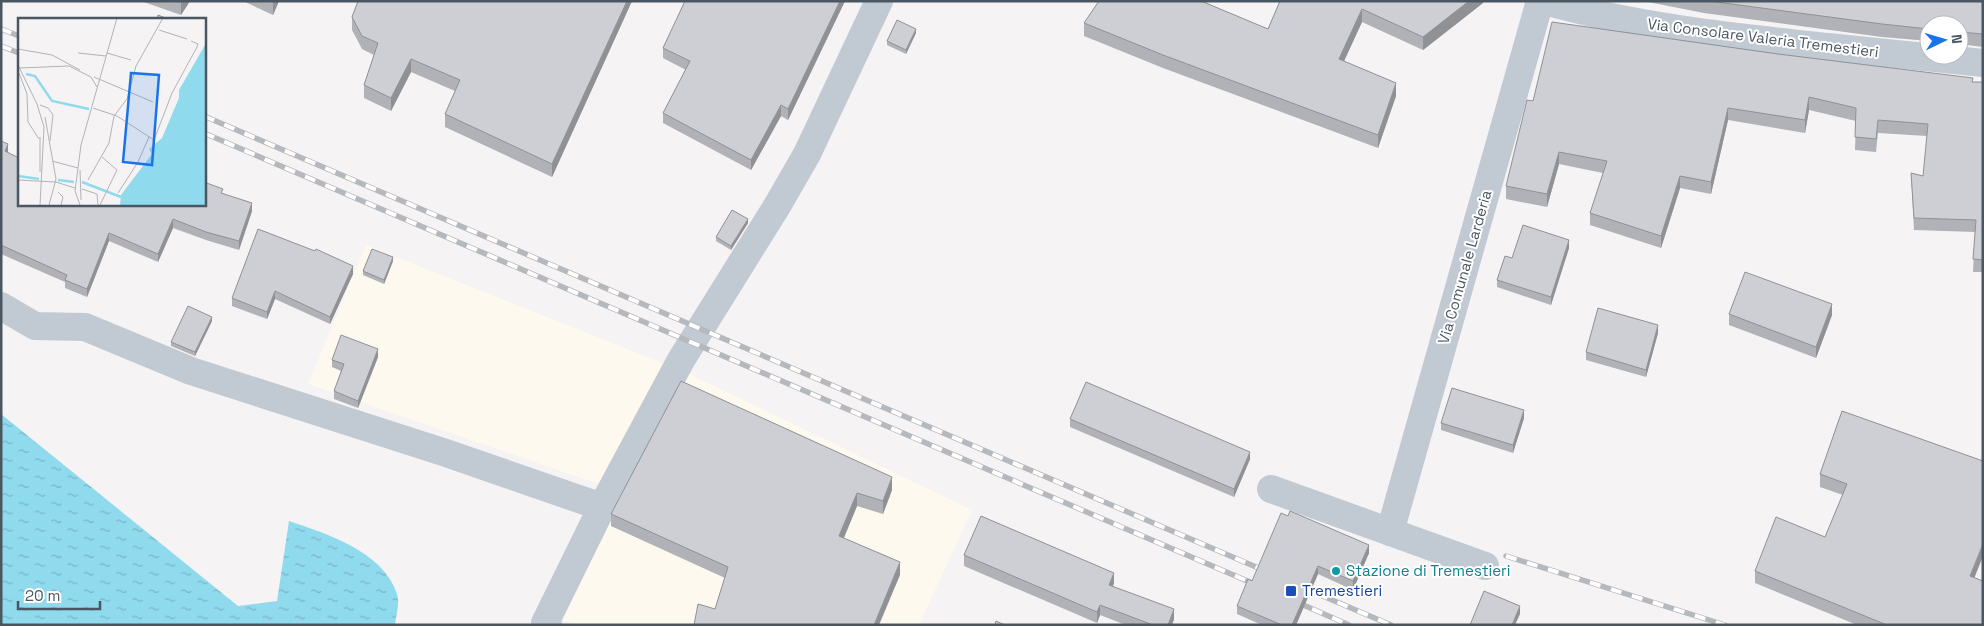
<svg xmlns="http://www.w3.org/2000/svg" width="1984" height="626" viewBox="0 0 1984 626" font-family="'Space Grotesk',sans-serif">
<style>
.commercial{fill:#fdf9ef}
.water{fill:url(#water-ripples)}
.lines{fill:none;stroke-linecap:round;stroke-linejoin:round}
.minor{stroke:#c1cad2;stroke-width:28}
.rail-casing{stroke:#b5b8bd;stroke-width:5.5}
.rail{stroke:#fff;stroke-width:4;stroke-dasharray:11;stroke-linecap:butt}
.wall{fill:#b0b2b7}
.shaded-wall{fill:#909195}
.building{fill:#cdcfd5;stroke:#909195}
.culture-dot{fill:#0f9aa8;stroke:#fff;stroke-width:2}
.transit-dot{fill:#1a4fb4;stroke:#fff;stroke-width:2}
.labels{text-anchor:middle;stroke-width:4;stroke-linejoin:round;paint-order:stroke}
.street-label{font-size:15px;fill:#4a5661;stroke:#fff}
.culture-label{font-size:15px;fill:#0d838f;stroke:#fff;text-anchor:start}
.transit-label{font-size:15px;fill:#164399;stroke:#fff;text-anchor:start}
.inset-river{fill:none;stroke:#90daee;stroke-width:2.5}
.inset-road{fill:none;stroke:#b1b4b9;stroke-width:1}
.view{fill:#1a73e8;fill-opacity:0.15;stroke:#1a73e8;stroke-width:2.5}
.inset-edge{fill:none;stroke:#4a5661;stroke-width:2.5}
</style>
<defs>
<pattern id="water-ripples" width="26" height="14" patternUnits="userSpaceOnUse" patternTransform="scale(1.25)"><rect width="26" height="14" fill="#90daee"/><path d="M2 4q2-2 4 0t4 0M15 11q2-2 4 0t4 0" fill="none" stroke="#78b4c4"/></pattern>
</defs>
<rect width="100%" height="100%" fill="#f5f3f3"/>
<path class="commercial" d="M366 245 683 371 972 510 919 625H578L559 619 622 492 308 384Z"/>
<path class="water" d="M1 414 238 606 277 601 289 521C327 534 383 551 397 594 400 602 396 616 395 625H1Z"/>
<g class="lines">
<g class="minor">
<path d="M1545 1C1637 27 1733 37 1828 47 1880 52 1931 58 1983 63"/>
<path d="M1 306 35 326 85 327 191 371 443 452 602 507"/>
<path d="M1271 489 1485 566"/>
<path d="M1390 532 1540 1"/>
<path d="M548 625 545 623 602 507 681 360 777 206 807 154 879 1"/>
</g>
<defs>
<g id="rail">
<path d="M1 29 19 36"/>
<path d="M1 46 19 53"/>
<path d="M204 116 1270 573"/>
<path d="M204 133 1259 586"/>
<path d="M1506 556 1725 625"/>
<path d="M1297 585 1391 625"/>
<path d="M1292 600 1349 625"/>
</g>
</defs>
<use href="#rail" class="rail-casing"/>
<use href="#rail" class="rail"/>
</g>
<g class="wall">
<path d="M141 1H190L181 15Z"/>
<path d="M243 1H279L273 15Z"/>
<path d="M632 1 552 177 445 127V114L455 91 411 72 391 111 364 98V85L374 55 362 49 352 30V17Z"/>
<path d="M845 1 788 120 781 116 751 170 663 123V113L686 70 663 58V48Z"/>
<path d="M1280 1H1483V3L1423 50 1362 22 1344 61 1396 96 1378 148 1163 68 1084 36V23L1268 29Z"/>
<path d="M1643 1H1983V47L1959 44V25H1929V41L1882 37 1704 13Z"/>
<path d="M916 33 906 54 887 45V41Z"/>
<path d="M1973 82H1983V272H1973L1975 232 1914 230 1911 173 1923 176 1927 136 1878 133 1876 152 1855 150 1856 121 1809 110 1805 133 1728 120 1711 194 1680 188 1661 248 1590 225V213L1603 173 1559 164 1547 207 1506 199V186L1533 101Z"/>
<path d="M1 141 7 153 19 204 223 193 252 211 239 250 206 240 173 228 158 262 109 241 87 297 65 288V282L1 254Z"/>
<path d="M748 223 731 250 716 241V237Z"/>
<path d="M1569 248 1551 305 1497 287V280L1512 258Z"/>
<path d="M393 261 384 284 363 275V271Z"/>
<path d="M353 274 330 324 275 299 267 319 232 306V298Z"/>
<path d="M1729 314 1832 315 1816 358 1729 325Z"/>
<path d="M212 321 195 356 171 346V342Z"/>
<path d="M1658 333 1646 377 1586 360V352Z"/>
<path d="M378 357 358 408 334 399V391L341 371 332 367V360Z"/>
<path d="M1842 411 1974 578 1983 625H1857L1755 583V571L1825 537 1843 495 1820 487V474Z"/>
<path d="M1524 418 1513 453 1441 430V423Z"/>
<path d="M1070 419 1250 459 1234 497 1070 427Z"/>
<path d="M892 490 883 514 857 506 844 538 900 575 715 609 725 578 611 526V514Z"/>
<path d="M1369 553 1353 590 1318 574 1296 625H1262L1237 614V606L1252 581Z"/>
<path d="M964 555 1114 583 1113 586 1174 619 1172 625H1126L1100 615 1097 623 964 566Z"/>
</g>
<g class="shaded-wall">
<path d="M181 1H190L181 15Z"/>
<path d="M273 1H279L273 15Z"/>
<path d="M627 1H632L552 177V164Z"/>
<path d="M840 1H845L788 120V109Z"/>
<path d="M1469 1H1483V3L1423 50V37Z"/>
<path d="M1362 9V22L1339 72V59Z"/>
<path d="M916 29V33L906 54V50Z"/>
<path d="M411 59V72L391 111V98Z"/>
<path d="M1396 83V96L1378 148V135Z"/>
<path d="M1809 97V110L1805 133V120Z"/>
<path d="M781 105V116L751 170V160Z"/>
<path d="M1728 108V120L1711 194V182Z"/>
<path d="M8 144V152L5 160V151Z"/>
<path d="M1559 152V164L1547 207V194Z"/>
<path d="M1680 176V188L1661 248V236Z"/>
<path d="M252 203V211L239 250V241Z"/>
<path d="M173 219V228L158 262V254Z"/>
<path d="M748 219V223L731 250V246Z"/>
<path d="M109 233V241L87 297V289Z"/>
<path d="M1569 240V248L1551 305V297Z"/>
<path d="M393 257V261L384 284V280Z"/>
<path d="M353 266V274L330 324V317Z"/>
<path d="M275 291V299L267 319V312Z"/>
<path d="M1832 304V315L1816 358V347Z"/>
<path d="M212 317V321L195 356V352Z"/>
<path d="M1658 325V333L1646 377V370Z"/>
<path d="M378 349V357L358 408V401Z"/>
<path d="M1524 410V418L1513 453V445Z"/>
<path d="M1250 452V459L1234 497V489Z"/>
<path d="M892 477V490L883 514V501Z"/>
<path d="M857 493V506L839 549V536Z"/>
<path d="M1983 544V556L1970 589V576Z"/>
<path d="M1369 545V553L1353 590V581Z"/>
<path d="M900 562V575L879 625H874Z"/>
<path d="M1318 566V574L1296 625H1292Z"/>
<path d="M1114 573V583L1109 595V585Z"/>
<path d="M1100 605V615L1097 623V612Z"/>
<path d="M1520 606V614L1515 625H1512Z"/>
<path d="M1174 609V619L1172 625H1168Z"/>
</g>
<g class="building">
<path d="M358 1H627L552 164 445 114 460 80 411 59 391 98 364 85 378 43 362 36 352 17Z"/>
<path d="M685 1H840L788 109 781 105 751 160 663 113 690 61 663 48Z"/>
<path d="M1099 1H1201L1268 29 1280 1H1469L1423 37 1362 9 1339 59 1396 83 1378 135 1163 55 1084 23Z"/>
<path d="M1709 1H1983V34L1959 32V25H1929V29L1882 24Z"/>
<path d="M158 15 168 19H157Z"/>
<path d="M897 20 916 29 906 50 887 41Z"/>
<path d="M1552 22 1778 54 1973 78 1972 82H1983V260L1973 259 1976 220 1914 218 1911 173 1923 176 1928 124 1878 120 1876 139 1855 137 1856 108 1809 97 1805 120 1728 108 1711 182 1680 176 1661 236 1590 213 1607 161 1559 152 1547 194 1506 186 1527 100 1533 101Z"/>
<path d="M1 141 8 144 5 151 19 158V204H204V182L223 189 221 193 252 203 239 241 206 232 173 219 158 254 109 233 87 289 65 280 67 275 1 245Z"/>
<path d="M732 210 748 219 731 246 716 237Z"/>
<path d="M1523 225 1569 240 1551 297 1497 280 1505 256 1512 258Z"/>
<path d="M258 229 315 251 316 249 353 266 330 317 275 291 267 312 232 298Z"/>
<path d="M372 249 393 257 384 280 363 271Z"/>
<path d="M1745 272 1832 304 1816 347 1729 314Z"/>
<path d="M188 306 212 317 195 352 171 342Z"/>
<path d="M1598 308 1658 325 1646 370 1586 352Z"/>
<path d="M341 335 378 349 358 401 334 391 344 364 332 360Z"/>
<path d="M681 381 892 477 883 501 857 493 839 536 900 562 874 625H694L698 604 715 609 728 567 611 514Z"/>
<path d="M1086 382 1250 452 1234 489 1070 419Z"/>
<path d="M1452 388 1524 410 1513 445 1441 423Z"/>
<path d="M1842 411 1983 461V544L1970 576 1983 581V625H1887L1755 571 1776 517 1825 537 1847 484 1820 474Z"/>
<path d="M1290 511 1369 545 1353 581 1318 566 1292 625H1282L1237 606 1248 579 1252 581 1281 513 1288 516Z"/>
<path d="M981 516 1114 573 1109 585 1174 609 1168 625H1153L1100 605 1097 612 964 555Z"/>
<path d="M1484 591 1520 606 1512 625H1470Z"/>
<path d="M996 621 1005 625H995Z"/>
</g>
<circle class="culture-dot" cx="1336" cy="571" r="5"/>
<rect class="transit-dot" x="1285" y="585" width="12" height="12" rx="2.5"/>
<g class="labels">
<g class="street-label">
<text transform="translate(1763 38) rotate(7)" y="5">Via Consolare Valeria Tremestieri</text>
<text transform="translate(1465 267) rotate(-74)" y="5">Via Comunale Larderia</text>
</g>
<g class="culture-label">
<text x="1346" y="576">Stazione di Tremestieri</text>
</g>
<g class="transit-label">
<text x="1302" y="596">Tremestieri</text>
</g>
</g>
<g transform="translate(18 18)">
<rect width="188" height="188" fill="#f5f3f3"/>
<path d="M187 27V187H102L103 177 134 136 131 131 144 120 161 80V72Z" fill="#90daee"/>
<path class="inset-river" d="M8 56 17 58 34 83 71 91M0 158 21 161M40 162 56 164M64 164 103 179M132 187 188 115"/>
<path class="inset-road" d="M141 12 169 21M0 31 34 37 62 52M60 35 88 38M89 35 113 42M0 47 19 86 26 109 22 187M1 50 51 48 73 59 79 69M1 55 9 76 10 104 21 121M76 59 135 84M22 87 30 90 35 97 32 123M75 90 99 98 136 122 154 75 179 29 180 26 173 23M27 99 38 161 31 187M22 119V154M34 143 60 150M62 152 63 182M0 162 38 164 57 170M70 162 91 125 96 98 109 81 118 48 145 0M64 171 79 176 80 187M40 174 45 179 43 187M100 175 120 144 131 119M62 187 57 173 63 127 99 0M82 187 99 152 84 139"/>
<path class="view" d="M113 55 141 57 134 147 105 144Z"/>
<rect width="188" height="188" class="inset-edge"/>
</g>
<rect width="1984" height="626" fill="none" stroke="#4a5661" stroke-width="5"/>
<g transform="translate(1944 40) rotate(85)"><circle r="24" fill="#ffffff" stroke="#b7bbc0"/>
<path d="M0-4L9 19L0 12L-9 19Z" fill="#1a73e8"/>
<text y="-8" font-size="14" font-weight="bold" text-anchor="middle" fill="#4a5661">N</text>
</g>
<path d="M18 601v8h82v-8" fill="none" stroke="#4a5661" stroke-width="2.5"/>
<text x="25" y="601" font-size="15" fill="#4a5661" stroke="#ffffff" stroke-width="4" paint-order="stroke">20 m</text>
</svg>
